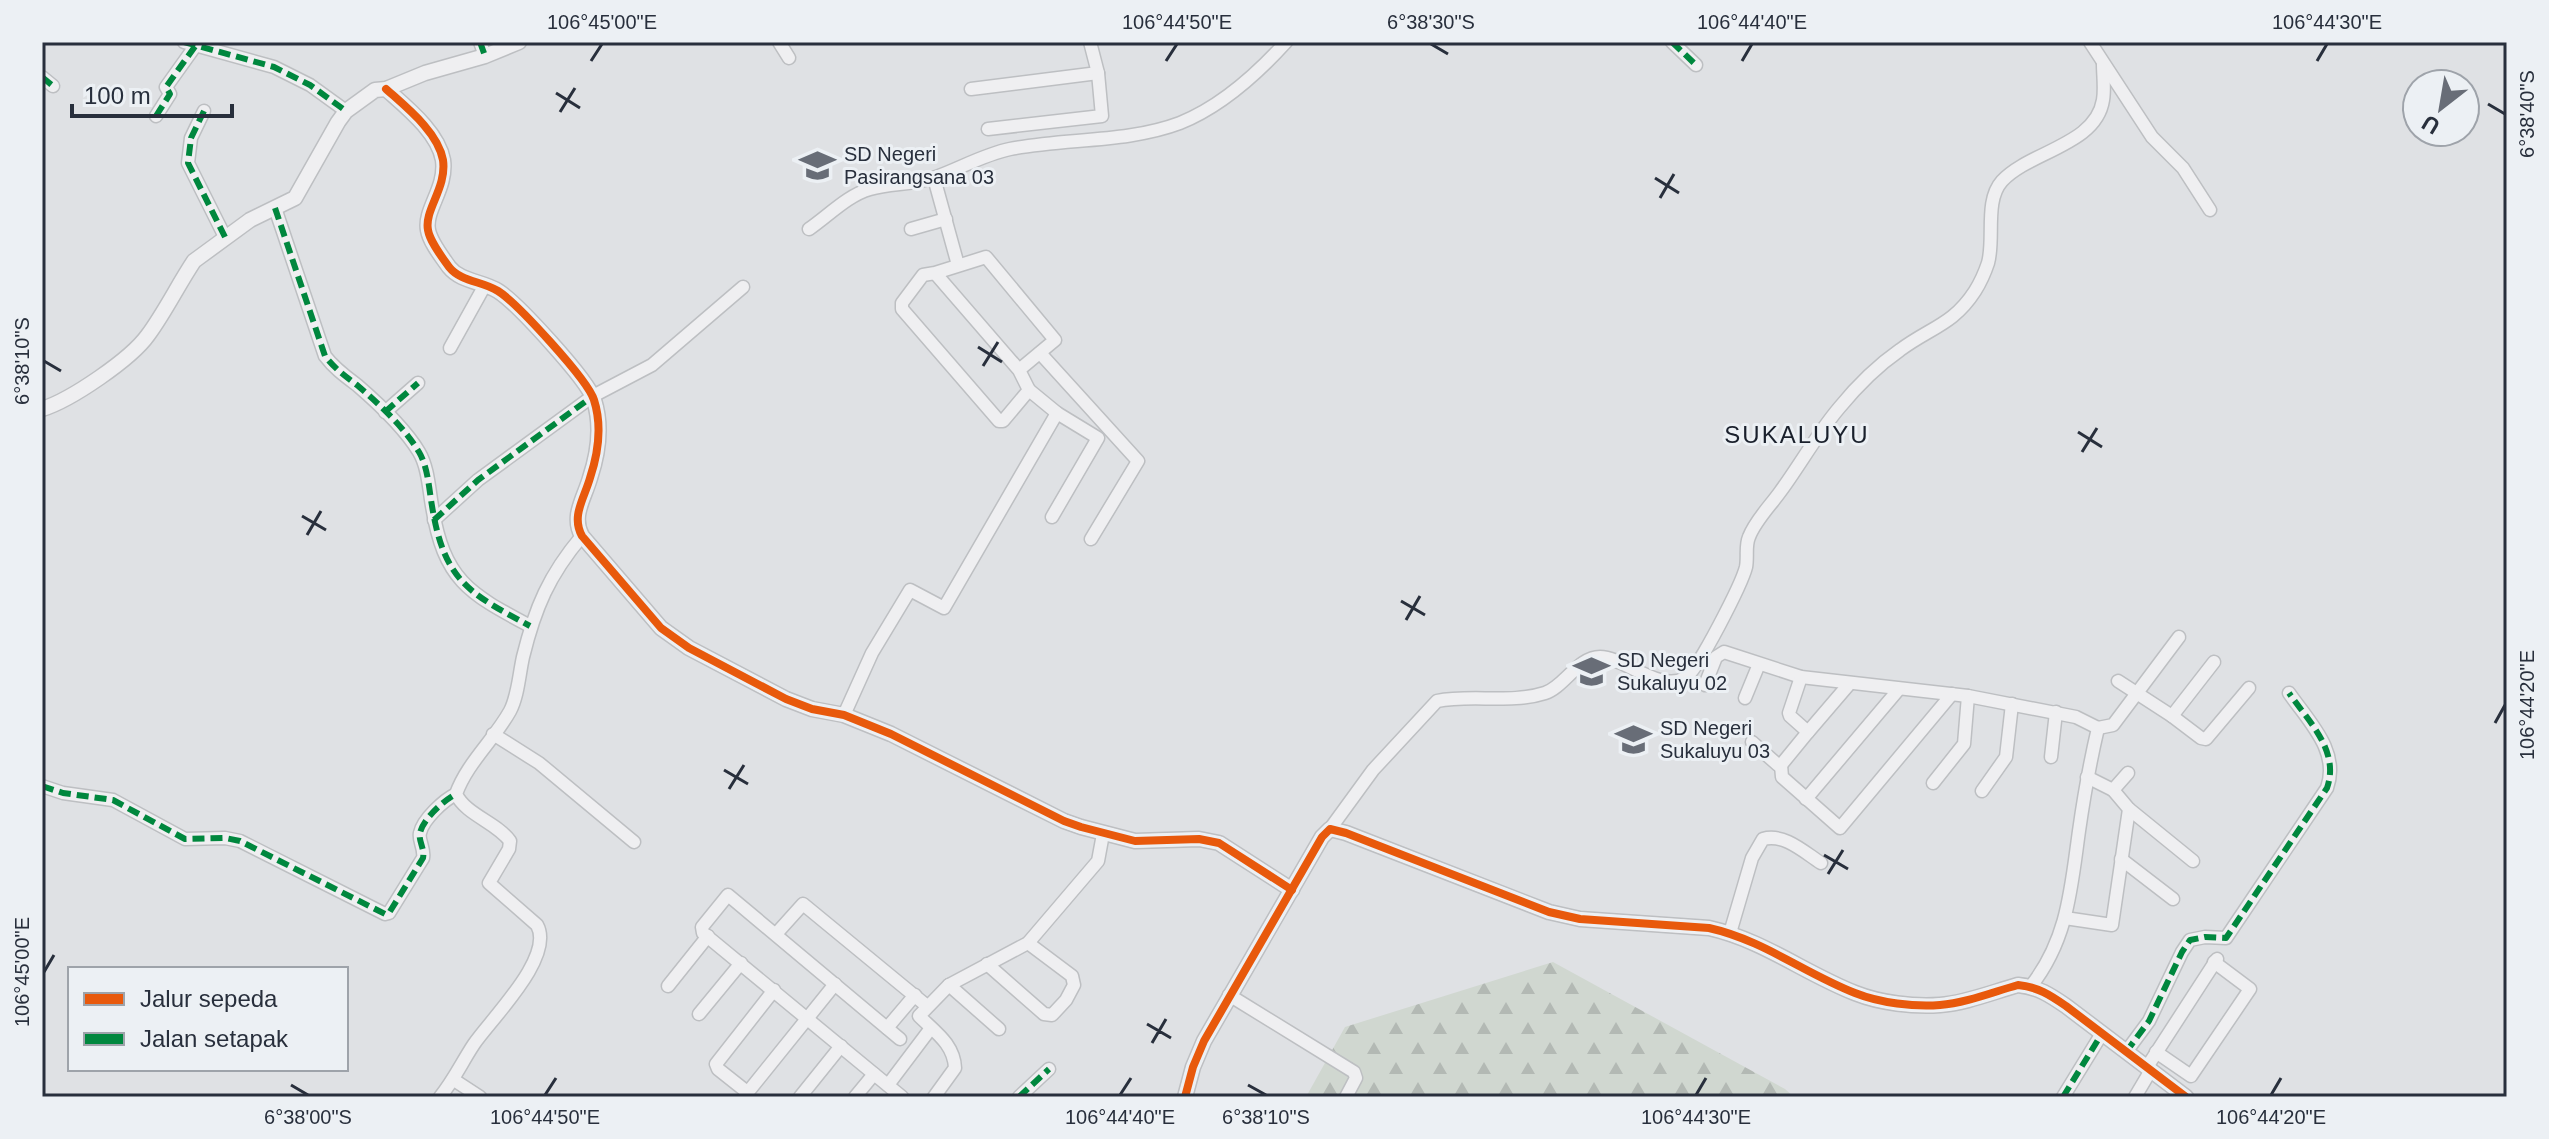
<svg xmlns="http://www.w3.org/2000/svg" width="2549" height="1139" viewBox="0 0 2549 1139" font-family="Arial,sans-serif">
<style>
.forest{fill:url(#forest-firs)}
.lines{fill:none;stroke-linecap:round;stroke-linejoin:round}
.minor-casing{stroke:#bdbfc2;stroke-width:15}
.tertiary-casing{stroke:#bdbfc2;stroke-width:17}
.minor{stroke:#efeff1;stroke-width:12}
.tertiary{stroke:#efeff1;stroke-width:14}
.quiet{stroke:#00873e;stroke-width:6;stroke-dasharray:12 6;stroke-linecap:butt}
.cycleway-casing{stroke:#ecf0f4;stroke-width:13}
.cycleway{stroke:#e8590c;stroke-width:8}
.ticks{fill:none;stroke:#282f3c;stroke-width:3}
.labels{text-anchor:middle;stroke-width:6;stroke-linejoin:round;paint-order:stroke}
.poi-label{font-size:20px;fill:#282f3c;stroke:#ecf0f4;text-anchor:start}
.quarter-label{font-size:24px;letter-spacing:2px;fill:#1a202c;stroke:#ecf0f4}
.neatline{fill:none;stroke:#282f3c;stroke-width:3}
.ticks-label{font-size:20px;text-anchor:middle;fill:#282f3c}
</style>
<defs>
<pattern id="forest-firs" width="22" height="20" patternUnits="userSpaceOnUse" patternTransform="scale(2)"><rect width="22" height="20" fill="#d0d7d0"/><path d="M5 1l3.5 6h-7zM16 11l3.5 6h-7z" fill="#b3b9b4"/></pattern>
</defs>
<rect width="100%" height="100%" fill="#dfe1e4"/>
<path class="forest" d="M1553 962 1785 1089 1794 1097H1306L1345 1027Z"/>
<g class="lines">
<defs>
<g id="minor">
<path d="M184 42 274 67 310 85 346 111"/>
<path d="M480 42 485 56"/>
<path d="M779 42 789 58"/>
<path d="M1672 42 1696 65"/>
<path d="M2090 42 2152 137 2183 168 2210 210"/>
<path d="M42 77 53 86"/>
<path d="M971 89 1098 73"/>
<path d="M204 111 191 138 188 163 225 237"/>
<path d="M156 116 170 94 166 87 196 45"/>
<path d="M988 129 1102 116 1098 73 1090 42"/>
<path d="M934 178 958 265"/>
<path d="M275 208 325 356C334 368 345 376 357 385 379 404 404 427 419 452 428 467 429 489 432 506 444 580 468 593 530 626"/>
<path d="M809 229C828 216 848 195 870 189 892 183 914 185 936 177 961 168 985 154 1010 149 1065 138 1127 143 1180 123 1220 107 1257 74 1286 42"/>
<path d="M911 229 946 219"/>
<path d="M935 273 923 275 902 303V309L999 421H1003L1029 390 1019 370 1055 340 986 257 935 273 1019 370"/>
<path d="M450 348 485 285"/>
<path d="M1040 353 1138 461 1091 539"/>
<path d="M385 412 418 383"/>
<path d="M1052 517 1098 438 1057 413"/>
<path d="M434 520 478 480 593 396 652 365 743 287"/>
<path d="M2118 681 2172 716 2201 738 2206 739 2249 688"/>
<path d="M1705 685 1716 657 1724 652 1801 677 1968 696 2076 717 2098 728C2090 762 2084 796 2079 831 2071 888 2068 939 2031 986"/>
<path d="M1745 698 1759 664"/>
<path d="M844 715 872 653 910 590 944 608 1057 413 1029 390"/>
<path d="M2172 716 2214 662"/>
<path d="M2098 728 2113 725 2179 637"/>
<path d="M1808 732 1850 683"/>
<path d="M493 734 539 763 634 842"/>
<path d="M1752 742 1778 765H1781L1808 732 1790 716 1789 713 1801 677"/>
<path d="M2051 757 2056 712"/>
<path d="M1781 765 1782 777 1840 828 1952 694"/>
<path d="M2087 777 2113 790 2128 773"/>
<path d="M1933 783 1964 744 1968 696"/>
<path d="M42 786 63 793 113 800 185 839 225 838 240 841 385 914 389 913 423 858C425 849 418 840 420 833 423 819 444 800 456 794"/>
<path d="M1982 791 2006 757 2012 704"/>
<path d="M1806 799 1899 689"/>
<path d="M2129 809 2193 861"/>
<path d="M1330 829 1373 770 1437 701C1471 694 1511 704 1545 693 1564 687 1578 657 1600 657 1624 657 1660 693 1685 678 1698 671 1742 583 1746 567 1748 557 1745 546 1749 537 1755 521 1770 506 1780 492 1800 465 1817 434 1839 408 1857 386 1877 366 1900 350 1931 327 1953 325 1975 291 1980 283 1985 272 1988 263 1995 239 1984 201 2002 181 2030 151 2096 145 2103 100 2105 89 2103 75 2103 64"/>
<path d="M2121 859 2173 899"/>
<path d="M2065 918 2112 925 2129 809 2113 790"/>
<path d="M1730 933 1752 858 1763 839C1784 833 1804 852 1821 863"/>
<path d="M776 934 803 904 927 1006"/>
<path d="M987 964 1044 1014 1052 1015 1066 1000 1074 985 1072 976 1028 943"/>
<path d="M949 985 999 1029"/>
<path d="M668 986 708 936"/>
<path d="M1229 995 1354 1072 1356 1078 1346 1097"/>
<path d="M699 1014 741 963"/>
<path d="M887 1028 915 995"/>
<path d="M900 1039 728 895 702 927 703 933 902 1097"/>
<path d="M2126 1052 2149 1021 2182 952 2190 940 2205 937 2226 938 2327 788C2340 751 2309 722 2289 693"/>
<path d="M2156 1052 2191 1076 2250 989 2214 962"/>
<path d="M2147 1067 2217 959"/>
<path d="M454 1080 480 1097"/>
<path d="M888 1085 931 1028"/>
<path d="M747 1092 718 1069 716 1064 774 990"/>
<path d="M440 1097C454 1080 462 1062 474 1044 491 1019 555 957 537 925L489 883 509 849 510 841C496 822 466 815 456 794 467 763 494 740 510 711 518 696 519 675 523 657 535 608 549 575 582 536"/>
<path d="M744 1097 835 984"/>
<path d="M800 1097 841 1046"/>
<path d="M855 1097 874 1074"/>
<path d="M934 1097 955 1068C954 1044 935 1032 919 1016L949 985 1028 943 1098 861 1103 834"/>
<path d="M1019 1097 1049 1069"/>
<path d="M2063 1097 2101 1035"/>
<path d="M2135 1097 2151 1070"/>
</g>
<g id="tertiary">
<path d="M386 89C406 107 438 132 443 160 447 188 424 210 428 230 430 242 442 257 449 267 461 282 482 281 498 291 517 303 588 380 594 400 602 425 598 454 590 478 584 499 571 516 582 536L661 628 689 648 786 699 812 709 844 715 891 734 1064 821 1081 827 1135 841 1199 839 1219 843 1292 890"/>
<path d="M42 409C71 400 131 359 148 335 165 312 178 285 194 261L250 220 295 198 338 122 346 111 375 90 386 89 425 73 485 56 519 42"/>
<path d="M1185 1097 1193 1067 1204 1041 1322 837 1330 829 1346 833 1549 912 1580 919 1709 928C1763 940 1804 973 1855 993 1880 1003 1914 1007 1940 1005 1966 1003 1993 992 2018 985 2038 987 2050 995 2066 1006L2186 1097"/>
</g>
</defs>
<use href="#minor" class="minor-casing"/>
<use href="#tertiary" class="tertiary-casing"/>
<use href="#minor" class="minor"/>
<use href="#tertiary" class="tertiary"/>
<g class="quiet">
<path d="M184 42 274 67 310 85 346 111"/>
<path d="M480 42 485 56"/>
<path d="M1672 42 1696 65"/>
<path d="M42 77 53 86"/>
<path d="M204 111 191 138 188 163 225 237"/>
<path d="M156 116 170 94 166 87 196 45"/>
<path d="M275 208 325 356C334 368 345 376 357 385 379 404 404 427 419 452 428 467 429 489 432 506 444 580 468 593 530 626"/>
<path d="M385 412 418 383"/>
<path d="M434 520 478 480 593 396"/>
<path d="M42 786 63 793 113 800 185 839 225 838 240 841 385 914 389 913 423 858C425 849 418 840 420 833 423 819 444 800 456 794"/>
<path d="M2126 1052 2149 1021 2182 952 2190 940 2205 937 2226 938 2327 788C2340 751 2309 722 2289 693"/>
<path d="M1019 1097 1049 1069"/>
<path d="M2063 1097 2101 1035"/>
</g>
<defs>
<g id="cycleway">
<path d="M386 89C406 107 438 132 443 160 447 188 424 210 428 230 430 242 442 257 449 267 461 282 482 281 498 291 517 303 588 380 594 400 602 425 598 454 590 478 584 499 571 516 582 536L661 628 689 648 786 699 812 709 844 715 891 734 1064 821 1081 827 1135 841 1199 839 1219 843 1292 890"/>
<path d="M1185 1097 1193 1067 1204 1041 1322 837 1330 829 1346 833 1549 912 1580 919 1709 928C1763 940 1804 973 1855 993 1880 1003 1914 1007 1940 1005 1966 1003 1993 992 2018 985 2038 987 2050 995 2066 1006L2186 1097"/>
</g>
</defs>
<use href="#cycleway" class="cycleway-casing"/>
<use href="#cycleway" class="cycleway"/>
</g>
<path class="ticks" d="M1431 44 1448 54M591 61 602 44M1166 61 1177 44M1742 61 1752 44M2317 61 2327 44M556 93 580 108M2488 104 2505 114M560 112 575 88M1655 178 1679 193M1660 198 1674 174M978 347 1002 362M44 361 61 371M983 366 998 342M2078 432 2102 447M2082 452 2097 428M302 516 326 530M307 535 321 511M1401 601 1425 615M1406 620 1420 596M2495 723 2505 705M724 770 748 784M729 789 744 765M1824 855 1848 869M1828 874 1843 850M44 972 54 955M1147 1024 1171 1038M1152 1043 1166 1019M291 1085 308 1095M1248 1085 1266 1095M545 1095 556 1078M1120 1095 1131 1078M1696 1095 1706 1078M2271 1095 2281 1078"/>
<defs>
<symbol id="school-bare" viewBox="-9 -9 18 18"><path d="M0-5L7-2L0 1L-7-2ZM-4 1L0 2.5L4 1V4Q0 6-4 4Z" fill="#686d77" stroke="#ecf0f4" stroke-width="2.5" paint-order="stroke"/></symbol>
</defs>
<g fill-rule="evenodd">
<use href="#school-bare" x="792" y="140" width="51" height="51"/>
<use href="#school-bare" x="1566" y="646" width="51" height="51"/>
<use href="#school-bare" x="1608" y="714" width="51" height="51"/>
</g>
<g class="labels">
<g class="poi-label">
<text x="844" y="161">SD Negeri<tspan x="844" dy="23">Pasirangsana 03</tspan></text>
<text x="1617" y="667">SD Negeri<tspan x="1617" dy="23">Sukaluyu 02</tspan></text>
<text x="1660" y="735">SD Negeri<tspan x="1660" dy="23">Sukaluyu 03</tspan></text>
</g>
<g class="quarter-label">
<text x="1797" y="443">SUKALUYU</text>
</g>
</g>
<rect width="2549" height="1139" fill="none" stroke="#ecf0f4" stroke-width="88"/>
<rect x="68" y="967" width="280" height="104" fill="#ecf0f4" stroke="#9ea3aa" stroke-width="2"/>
<rect x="84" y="993" width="40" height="12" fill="#e8590c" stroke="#9ea3aa" stroke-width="2"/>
<text x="140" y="1007" font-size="24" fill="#282f3c">Jalur sepeda</text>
<rect x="84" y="1033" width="40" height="12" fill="#00873e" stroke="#9ea3aa" stroke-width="2"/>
<text x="140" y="1047" font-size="24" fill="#282f3c">Jalan setapak</text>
<g transform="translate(2441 108) rotate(211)"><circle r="38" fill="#ecf0f4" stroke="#9ea3aa" stroke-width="2"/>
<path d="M0-6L14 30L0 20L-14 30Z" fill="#686d77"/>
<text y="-12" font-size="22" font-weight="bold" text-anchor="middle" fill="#282f3c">U</text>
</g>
<path d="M72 104v12h160v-12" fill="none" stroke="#282f3c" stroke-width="4"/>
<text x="84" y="104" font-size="24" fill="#282f3c" stroke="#ecf0f4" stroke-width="6" paint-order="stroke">100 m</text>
<rect x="44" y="44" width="2461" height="1051" class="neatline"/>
<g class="ticks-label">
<text x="602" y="29">106°45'00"E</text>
<text x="1177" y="29">106°44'50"E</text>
<text x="1431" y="29">6°38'30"S</text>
<text x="1752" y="29">106°44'40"E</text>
<text x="2327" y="29">106°44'30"E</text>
<text transform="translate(2527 114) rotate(-90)" y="7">6°38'40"S</text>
<text transform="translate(22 361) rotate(-90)" y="7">6°38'10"S</text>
<text transform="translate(2527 705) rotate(-90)" y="7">106°44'20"E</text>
<text transform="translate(22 972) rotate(-90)" y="7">106°45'00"E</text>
<text x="308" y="1124">6°38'00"S</text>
<text x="545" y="1124">106°44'50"E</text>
<text x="1120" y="1124">106°44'40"E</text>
<text x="1266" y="1124">6°38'10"S</text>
<text x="1696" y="1124">106°44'30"E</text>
<text x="2271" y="1124">106°44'20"E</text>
</g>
</svg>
